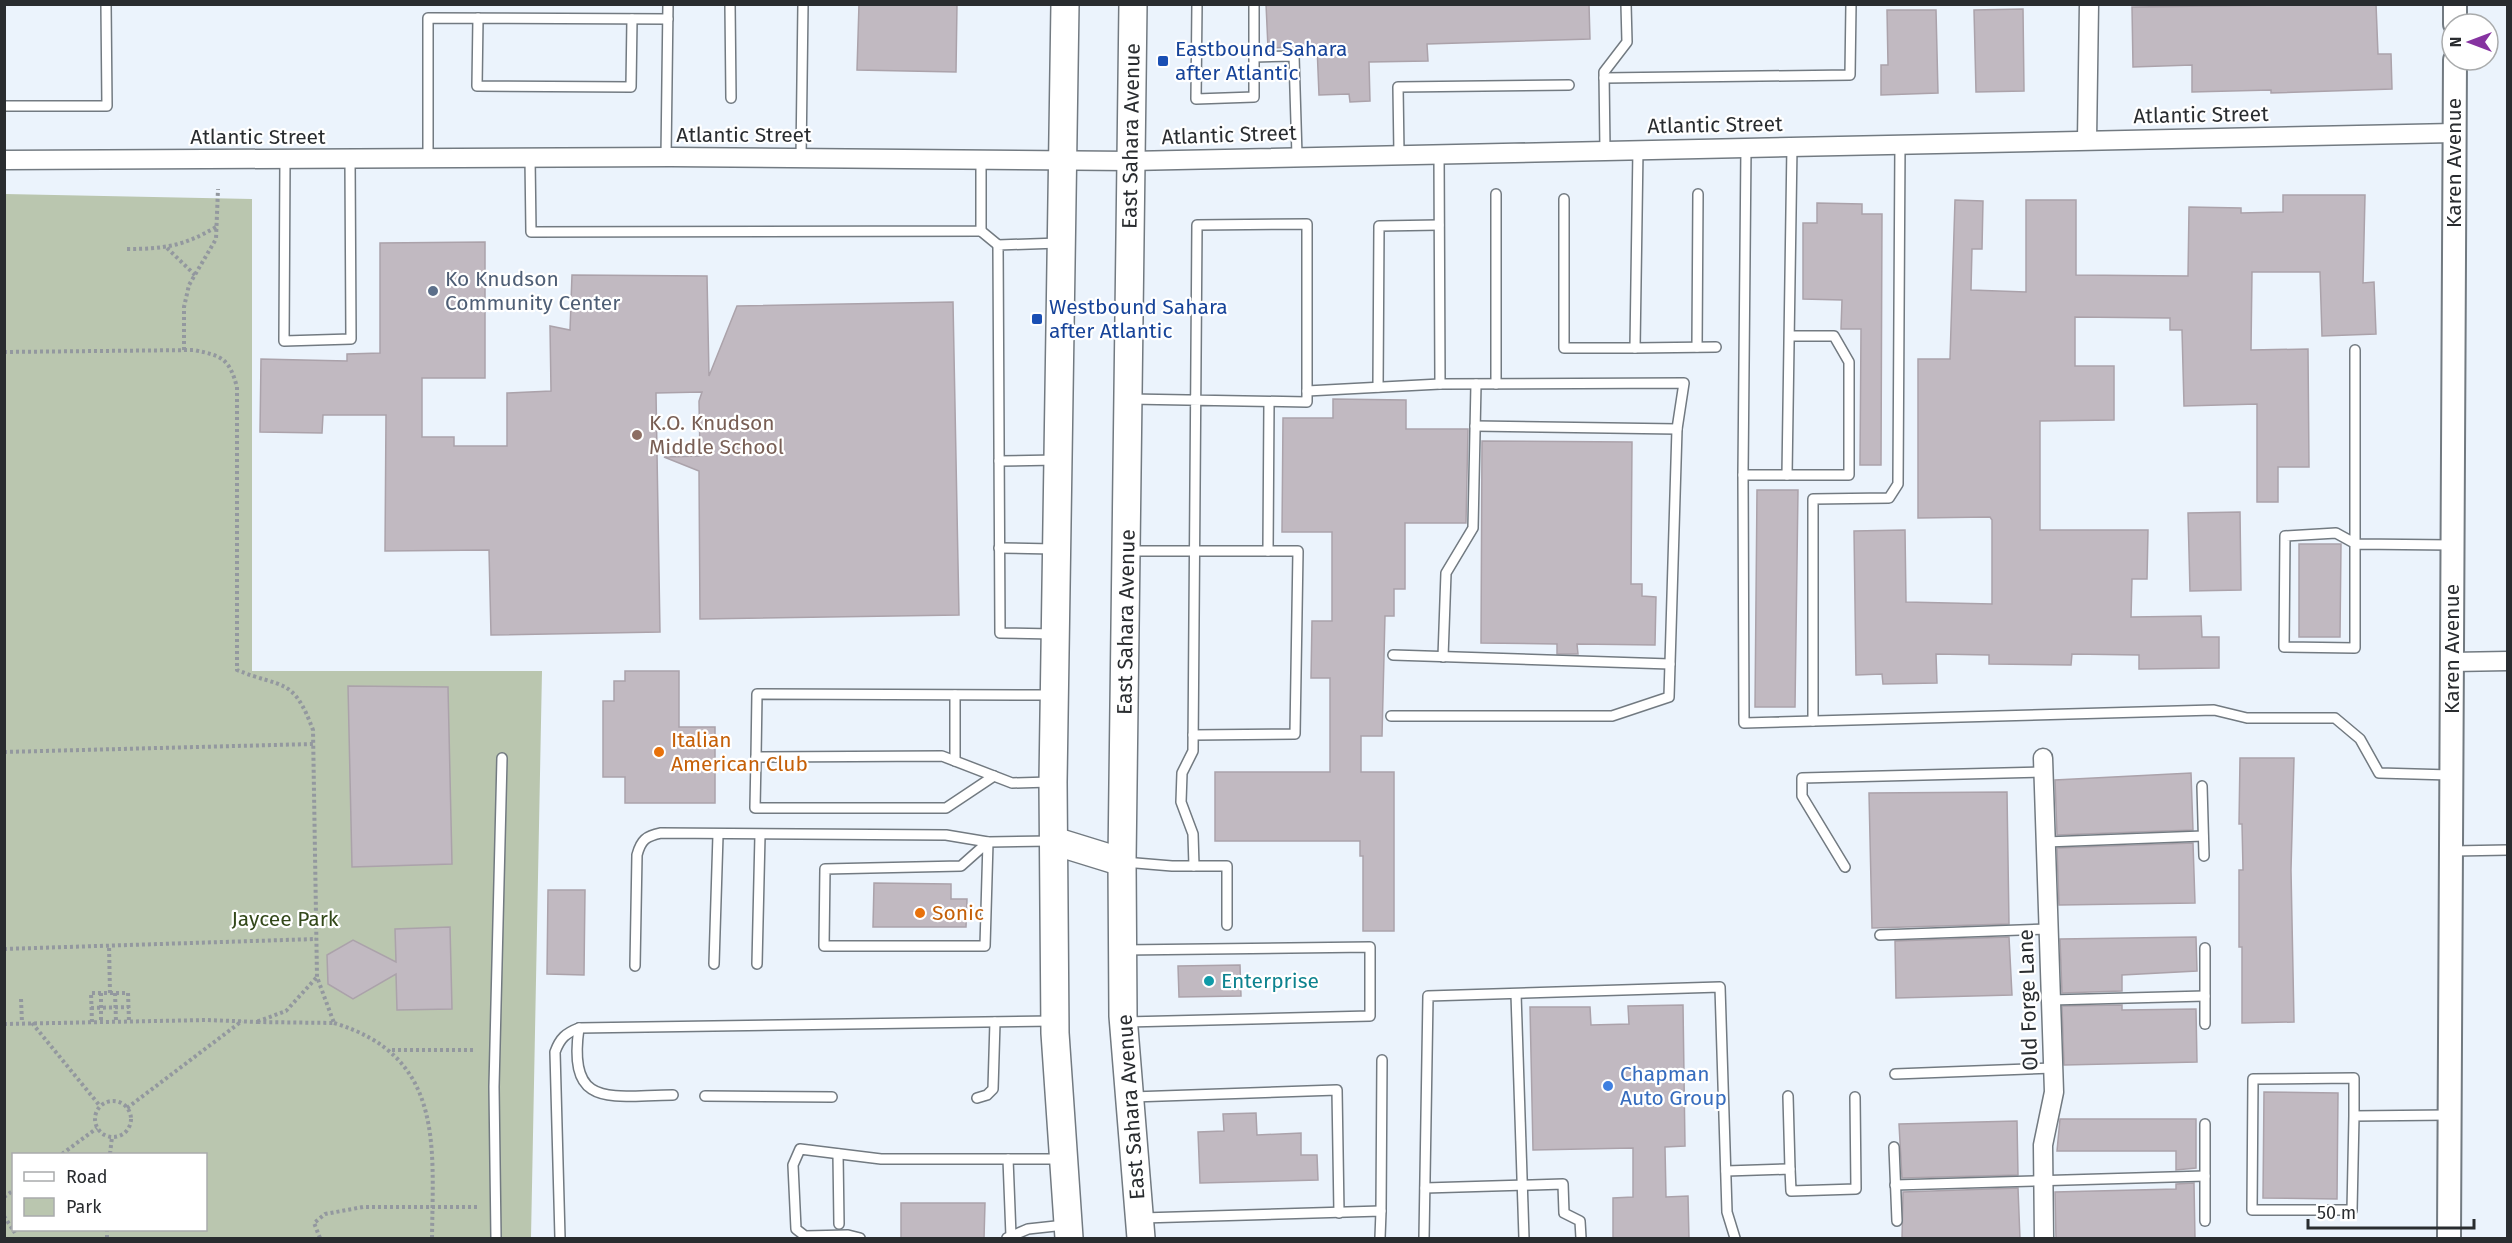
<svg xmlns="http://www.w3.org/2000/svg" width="2512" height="1243" viewBox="0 0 2512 1243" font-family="'Fira Sans',sans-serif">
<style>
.green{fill:#bac6af;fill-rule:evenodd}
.building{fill:#c1b9c1;stroke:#aba2aa;stroke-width:1.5}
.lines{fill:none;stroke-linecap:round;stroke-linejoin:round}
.service-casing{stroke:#727a81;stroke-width:12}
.minor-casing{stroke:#727a81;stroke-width:21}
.tertiary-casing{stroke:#727a81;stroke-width:26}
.primary-casing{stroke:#727a81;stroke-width:30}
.path{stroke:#93989f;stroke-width:4;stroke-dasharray:3 3;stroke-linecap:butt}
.service{stroke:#fff;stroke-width:9}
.minor{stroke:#fff;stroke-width:18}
.tertiary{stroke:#fff;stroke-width:22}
.primary{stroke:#fff;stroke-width:27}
.transit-dot{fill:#1a4fb4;stroke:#fff;stroke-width:2}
.service-dot{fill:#5c6f8a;stroke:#fff;stroke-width:2}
.education-dot{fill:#8d6e63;stroke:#fff;stroke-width:2}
.food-dot{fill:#e8710a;stroke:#fff;stroke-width:2}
.culture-dot{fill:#0f9aa8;stroke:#fff;stroke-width:2}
.shop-dot{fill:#3f7fe0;stroke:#fff;stroke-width:2}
.labels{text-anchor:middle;stroke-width:4.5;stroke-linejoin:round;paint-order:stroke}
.transit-label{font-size:21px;fill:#164399;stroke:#fff;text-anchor:start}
.street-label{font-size:21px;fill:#292c2f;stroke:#fff}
.service-label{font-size:21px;fill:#4e5e75;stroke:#fff;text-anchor:start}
.education-label{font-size:21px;fill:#785e54;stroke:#fff;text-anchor:start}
.food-label{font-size:21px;fill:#c56008;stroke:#fff;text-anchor:start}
.park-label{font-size:21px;fill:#33481a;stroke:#fff}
.culture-label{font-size:21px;fill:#0d838f;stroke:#fff;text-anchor:start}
.shop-label{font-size:21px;fill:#366cbe;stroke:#fff;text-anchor:start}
</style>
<rect width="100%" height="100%" fill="#ebf3fc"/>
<path class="green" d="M5 194 252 199V671H542L531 1238H5ZM14 1154H206V1230H14Z"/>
<g class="building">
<path d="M859 4H957L956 72 857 70Z"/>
<path d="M1266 4H1589L1590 39 1427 44 1428 61 1369 62 1370 101 1350 102 1349 94 1319 95 1317 46 1268 48Z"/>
<path d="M2376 4 2378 54H2391L2392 89 2271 93V90L2192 92V65L2133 67 2132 7Z"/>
<path d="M2023 9 2024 91 1976 92 1974 10Z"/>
<path d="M1887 10H1936L1938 93 1881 95V65H1888Z"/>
<path d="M2283 195H2365L2363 283 2374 282 2376 334 2322 336 2320 272H2252L2251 350 2308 349 2309 467H2278V502H2257V404L2184 406 2182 330H2170V318L2075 317V366H2114V420L2040 421V530H2148L2147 579H2132L2131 617 2201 616 2202 637H2219V668L2139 669V655L2072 654 2071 665 1989 664V655L1936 654 1937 683 1883 684 1882 674 1856 675 1854 531 1905 530 1906 602 1992 604V520L1990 517 1918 518V359H1950L1955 200 1983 201 1982 249H1972L1971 290 2026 292V200H2076V275L2188 276 2189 207 2241 208V213L2283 212Z"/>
<path d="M1817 203 1862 204V214H1882L1881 465H1860L1861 329H1841L1842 300 1803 299V223H1817Z"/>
<path d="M485 242V378H422V437H454V446H507V393L551 391 550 326 570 330 572 275 707 276 709 376 737 306 953 302 959 615 700 619 699 471 664 457 700 456 699 401 702 392 656 393 660 632 491 635 489 550 385 551 386 415H323L322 433 260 432 261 359 347 361V354L380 353V243Z"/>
<path d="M1333 399 1406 400V429H1468L1466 523H1405V589H1394V616H1385L1382 736H1361V772H1394V931H1363V856H1360V841H1215V772H1330V678H1311L1312 621H1332V532H1282L1283 418H1333Z"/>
<path d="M1482 441 1632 442 1631 584H1642V596L1656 597 1655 645 1577 644 1578 654H1557V644L1481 643Z"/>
<path d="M1757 490H1798L1795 707H1755Z"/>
<path d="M2240 512 2241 590 2190 591 2188 513Z"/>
<path d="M2299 544H2341L2340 637H2299Z"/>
<path d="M625 671H679V727H715V803H625V777H603V701H614V681H625Z"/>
<path d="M348 686 448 687 452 864 352 867Z"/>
<path d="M2240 758H2294L2291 870 2294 1022 2242 1023V947H2239V870H2243L2242 824H2239Z"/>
<path d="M2191 773 2193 830 2057 835 2055 780Z"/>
<path d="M2007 792 2009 924 1872 928 1869 793Z"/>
<path d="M2193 843 2195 903 2059 905 2057 848Z"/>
<path d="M874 883 951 884V899H967L966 927H873Z"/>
<path d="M548 890H585L584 975 547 974Z"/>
<path d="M450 927 452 1009 397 1010 396 974 353 999 328 984 327 955 353 940 396 962 395 929Z"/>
<path d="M2009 937 2012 995 1896 998 1895 941Z"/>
<path d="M2196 937 2197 971 2122 975V991L2062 993 2060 939Z"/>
<path d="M1240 965 1241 996 1179 997 1178 966Z"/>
<path d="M1683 1005 1685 1146 1665 1147 1666 1197 1688 1196 1689 1239H1613V1198L1633 1197V1148L1533 1150 1530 1007H1590L1591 1025 1629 1024 1628 1006Z"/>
<path d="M2122 1005V1010L2196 1009 2197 1062 2064 1065 2062 1006Z"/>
<path d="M2264 1092 2338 1093 2337 1199 2263 1198Z"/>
<path d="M1256 1113 1257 1135 1301 1133V1155H1317L1318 1180 1200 1183 1198 1132 1224 1131 1223 1114Z"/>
<path d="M2060 1119H2196V1168L2176 1170V1151H2057Z"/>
<path d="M2017 1121 2018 1175 1902 1178 1899 1124Z"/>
<path d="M2194 1183 2195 1239H2056L2055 1192 2176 1189V1184Z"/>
<path d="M2018 1188 2020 1239H1902L1903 1192Z"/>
<path d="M901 1203H985L984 1239H901Z"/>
</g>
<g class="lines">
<defs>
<g id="service">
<path d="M730 4 731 98"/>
<path d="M1197 4 1196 99 1254 97V4"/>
<path d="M478 18 477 86 631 87 632 19"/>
<path d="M1254 57 1294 56 1297 156"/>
<path d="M1604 78 1850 75 1851 4"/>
<path d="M4 106H107L106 4"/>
<path d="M1746 147 1743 475H1849V362L1834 336H1790"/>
<path d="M1638 149 1635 348 1716 347"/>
<path d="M1605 150 1604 72 1627 42 1626 4"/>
<path d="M1439 153 1440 384"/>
<path d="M1399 154 1398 87 1569 85"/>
<path d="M666 157 668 4"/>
<path d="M428 158V18L668 19"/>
<path d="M530 158 531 232 981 231V158"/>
<path d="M801 158 803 4"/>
<path d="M285 159 284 341 351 339 350 159"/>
<path d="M1496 194V384"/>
<path d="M1564 199V348H1635"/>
<path d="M981 231 998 245"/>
<path d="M1697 347 1698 194"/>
<path d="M2355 350V648L2284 647 2285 536 2336 533 2356 544 2452 545"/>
<path d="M1378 387 1379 226 1439 225"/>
<path d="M1307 391 1440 384 1684 383 1677 429 1669 697 1612 716H1391"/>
<path d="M1130 399C1189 400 1248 401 1307 402V224L1197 225 1193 751 1182 773 1181 802 1193 834 1194 866"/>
<path d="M1475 426 1677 429"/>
<path d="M999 461 1057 460"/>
<path d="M1743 475 1744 723 2214 710 2247 718H2335L2360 739 2379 773 2450 775"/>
<path d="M1787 475 1792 146"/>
<path d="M999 548 1054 549"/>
<path d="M1129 551H1298L1295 734 1193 735"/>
<path d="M1268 551 1269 402"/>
<path d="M1053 634 1000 633 998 245 1059 243"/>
<path d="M1393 655 1670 664"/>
<path d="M1443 657 1446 573 1473 528 1476 384"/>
<path d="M955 695V761"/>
<path d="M1813 721V499L1889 498 1898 484 1900 143"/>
<path d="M756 757 755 808H946L994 776"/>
<path d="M1050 782 1012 783 942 756 756 757 757 694 1052 695"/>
<path d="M2202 786 2204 856"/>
<path d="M988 842 985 946H824L825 869 961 866Z"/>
<path d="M2046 842 2203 836"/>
<path d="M2453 851 2508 850"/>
<path d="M1124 862 1172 866H1227V925"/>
<path d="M1845 867 1802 796V778L2043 772"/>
<path d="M1880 935 2049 929"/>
<path d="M1123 950 1370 947V1016L1126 1022"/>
<path d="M714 964 718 835"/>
<path d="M757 964 760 835"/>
<path d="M635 966 637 855C641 840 646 836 661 833L946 835 988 842 1051 841"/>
<path d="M1516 994 1524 1238"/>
<path d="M2051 1000 2205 996"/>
<path d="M2205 1024V948"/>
<path d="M579 1028C567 1111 612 1095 673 1095"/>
<path d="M1895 1074 2053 1068"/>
<path d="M705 1096 832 1097"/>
<path d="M1788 1096 1790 1169"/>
<path d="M1132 1097 1337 1090 1339 1213"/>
<path d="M977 1098 987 1095 993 1089 995 1022"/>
<path d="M2354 1116 2352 1210H2252L2253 1079 2354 1078V1116L2448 1115"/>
<path d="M2205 1124V1221"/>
<path d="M1894 1147 1897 1221"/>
<path d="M838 1154 839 1224"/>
<path d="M1008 1159 1011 1236"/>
<path d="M1726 1171 1790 1169 1791 1191 1856 1189 1855 1097"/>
<path d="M1895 1185 2205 1176"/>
<path d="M1425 1188 1563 1184 1564 1213 1580 1221 1581 1238"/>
<path d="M1381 1211 1382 1060"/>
<path d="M1142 1218 1381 1211 1380 1238"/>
<path d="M496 1238 494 1087 502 758"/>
<path d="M560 1238 555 1052C560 1038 566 1033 579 1028L1053 1021"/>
<path d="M860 1238 848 1235 805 1236 796 1229 793 1165 800 1149 881 1159H1061"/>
<path d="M1007 1238 1028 1229 1065 1225"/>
<path d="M1424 1238 1428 996 1720 987 1727 1212 1735 1238"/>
</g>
<g id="minor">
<path d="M2087 140 2089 4"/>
<path d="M4 160 671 157 1130 161 2454 133"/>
<path d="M2452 662 2508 661"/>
<path d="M2043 758 2054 1092 2043 1145 2044 1238"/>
</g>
<g id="tertiary">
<path d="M2455 24V4"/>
<path d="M2449 1238 2455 60"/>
</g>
<g id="primary">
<path d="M1065 4 1053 782 1055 1033 1069 1238"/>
<path d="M1133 4 1122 862 1123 1016 1141 1238"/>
<path d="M1054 841 1122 862"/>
</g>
</defs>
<use href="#service" class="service-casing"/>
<use href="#minor" class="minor-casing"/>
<use href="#tertiary" class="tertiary-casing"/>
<use href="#primary" class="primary-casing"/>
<g class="path">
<path d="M167 248 195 275"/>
<path d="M127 249C164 249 184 246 216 227"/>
<path d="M184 350V307L189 285 216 239 218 189"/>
<path d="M4 352 194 350C222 356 229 358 237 387V670C283 689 293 676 313 730L317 977 334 1023 256 1022 286 1011 317 977"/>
<path d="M4 752 313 744"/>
<path d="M4 949 316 939"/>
<path d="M101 993V1022"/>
<path d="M110 993H128L129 1021"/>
<path d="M115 993 116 1021"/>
<path d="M21 999 22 1023"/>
<path d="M91 1008 129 1007"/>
<path d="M92 1022 91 993H110L109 945"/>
<path d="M32 1023 100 1106"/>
<path d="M334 1023C444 1056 433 1144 432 1238"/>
<path d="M4 1024 207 1020 258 1022"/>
<path d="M392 1050H475"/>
<circle cx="113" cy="1119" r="18"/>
<path d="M127 1108 242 1021"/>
<path d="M62 1154 97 1128"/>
<path d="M110 1154 112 1137"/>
<path d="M4 1197 14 1190"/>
<path d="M4 1216 15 1233"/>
<path d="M107 1238V1230"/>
<path d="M320 1238 314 1223 325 1214 363 1207H479"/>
</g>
<use href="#service" class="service"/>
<use href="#minor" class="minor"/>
<use href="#tertiary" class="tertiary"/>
<use href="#primary" class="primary"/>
</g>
<g class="transit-dot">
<rect x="1157" y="55" width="12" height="12" rx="3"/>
<rect x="1031" y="313" width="12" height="12" rx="3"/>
</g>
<circle class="service-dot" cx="433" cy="291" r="6"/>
<circle class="education-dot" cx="637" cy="435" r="6"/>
<g class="food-dot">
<circle cx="659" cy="752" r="6"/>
<circle cx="920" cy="913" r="6"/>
</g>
<circle class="culture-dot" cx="1209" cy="981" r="6"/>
<circle class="shop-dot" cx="1608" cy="1086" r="6"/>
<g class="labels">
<g class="transit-label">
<text x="1175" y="56">Eastbound Sahara<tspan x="1175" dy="24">after Atlantic</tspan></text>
<text x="1049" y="314">Westbound Sahara<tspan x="1049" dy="24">after Atlantic</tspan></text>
</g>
<g class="street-label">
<text transform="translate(2201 115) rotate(-1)" y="7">Atlantic Street</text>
<text transform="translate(1715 125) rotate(-1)" y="7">Atlantic Street</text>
<text x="744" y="142">Atlantic Street</text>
<text transform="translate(1229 135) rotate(-2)" y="7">Atlantic Street</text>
<text transform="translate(1131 136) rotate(-89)" y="7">East Sahara Avenue</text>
<text x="258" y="144">Atlantic Street</text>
<text transform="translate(2454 163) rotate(-90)" y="7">Karen Avenue</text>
<text transform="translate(1126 622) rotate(-89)" y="7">East Sahara Avenue</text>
<text transform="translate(2452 649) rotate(-90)" y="7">Karen Avenue</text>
<text transform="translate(2028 1000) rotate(-92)" y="7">Old Forge Lane</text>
<text transform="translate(1131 1107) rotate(-94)" y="7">East Sahara Avenue</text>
</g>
<g class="service-label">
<text x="445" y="286">Ko Knudson<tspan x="445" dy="24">Community Center</tspan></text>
</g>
<g class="education-label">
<text x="649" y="430">K.O. Knudson<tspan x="649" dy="24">Middle School</tspan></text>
</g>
<g class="food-label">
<text x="671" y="747">Italian<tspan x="671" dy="24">American Club</tspan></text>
<text x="932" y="920">Sonic</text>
</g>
<g class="park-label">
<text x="285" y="926">Jaycee Park</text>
</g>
<g class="culture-label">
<text x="1221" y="988">Enterprise</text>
</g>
<g class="shop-label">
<text x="1620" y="1081">Chapman<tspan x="1620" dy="24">Auto Group</tspan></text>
</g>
</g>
<rect width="2512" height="1243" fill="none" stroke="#292c2f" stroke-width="12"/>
<rect x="12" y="1153" width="195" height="78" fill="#ffffff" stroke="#a9abac" stroke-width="1.5"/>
<rect x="24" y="1172" width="30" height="9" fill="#ffffff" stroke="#a9abac" stroke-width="1.5"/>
<text x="66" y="1183" font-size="18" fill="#292c2f">Road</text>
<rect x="24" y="1198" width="30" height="18" fill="#bac6af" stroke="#a9abac" stroke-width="1.5"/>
<text x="66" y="1213" font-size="18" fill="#292c2f">Park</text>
<g transform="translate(2470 42) rotate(270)"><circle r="28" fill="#ffffff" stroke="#a9abac" stroke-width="1.5"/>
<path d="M0-4.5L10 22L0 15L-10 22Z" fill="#8633a1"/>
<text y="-9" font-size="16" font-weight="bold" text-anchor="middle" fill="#292c2f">N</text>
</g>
<path d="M2308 1219v9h166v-9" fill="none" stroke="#292c2f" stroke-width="3"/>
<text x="2317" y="1219" font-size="18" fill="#292c2f" stroke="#ffffff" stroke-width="4.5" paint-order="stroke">50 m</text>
</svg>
